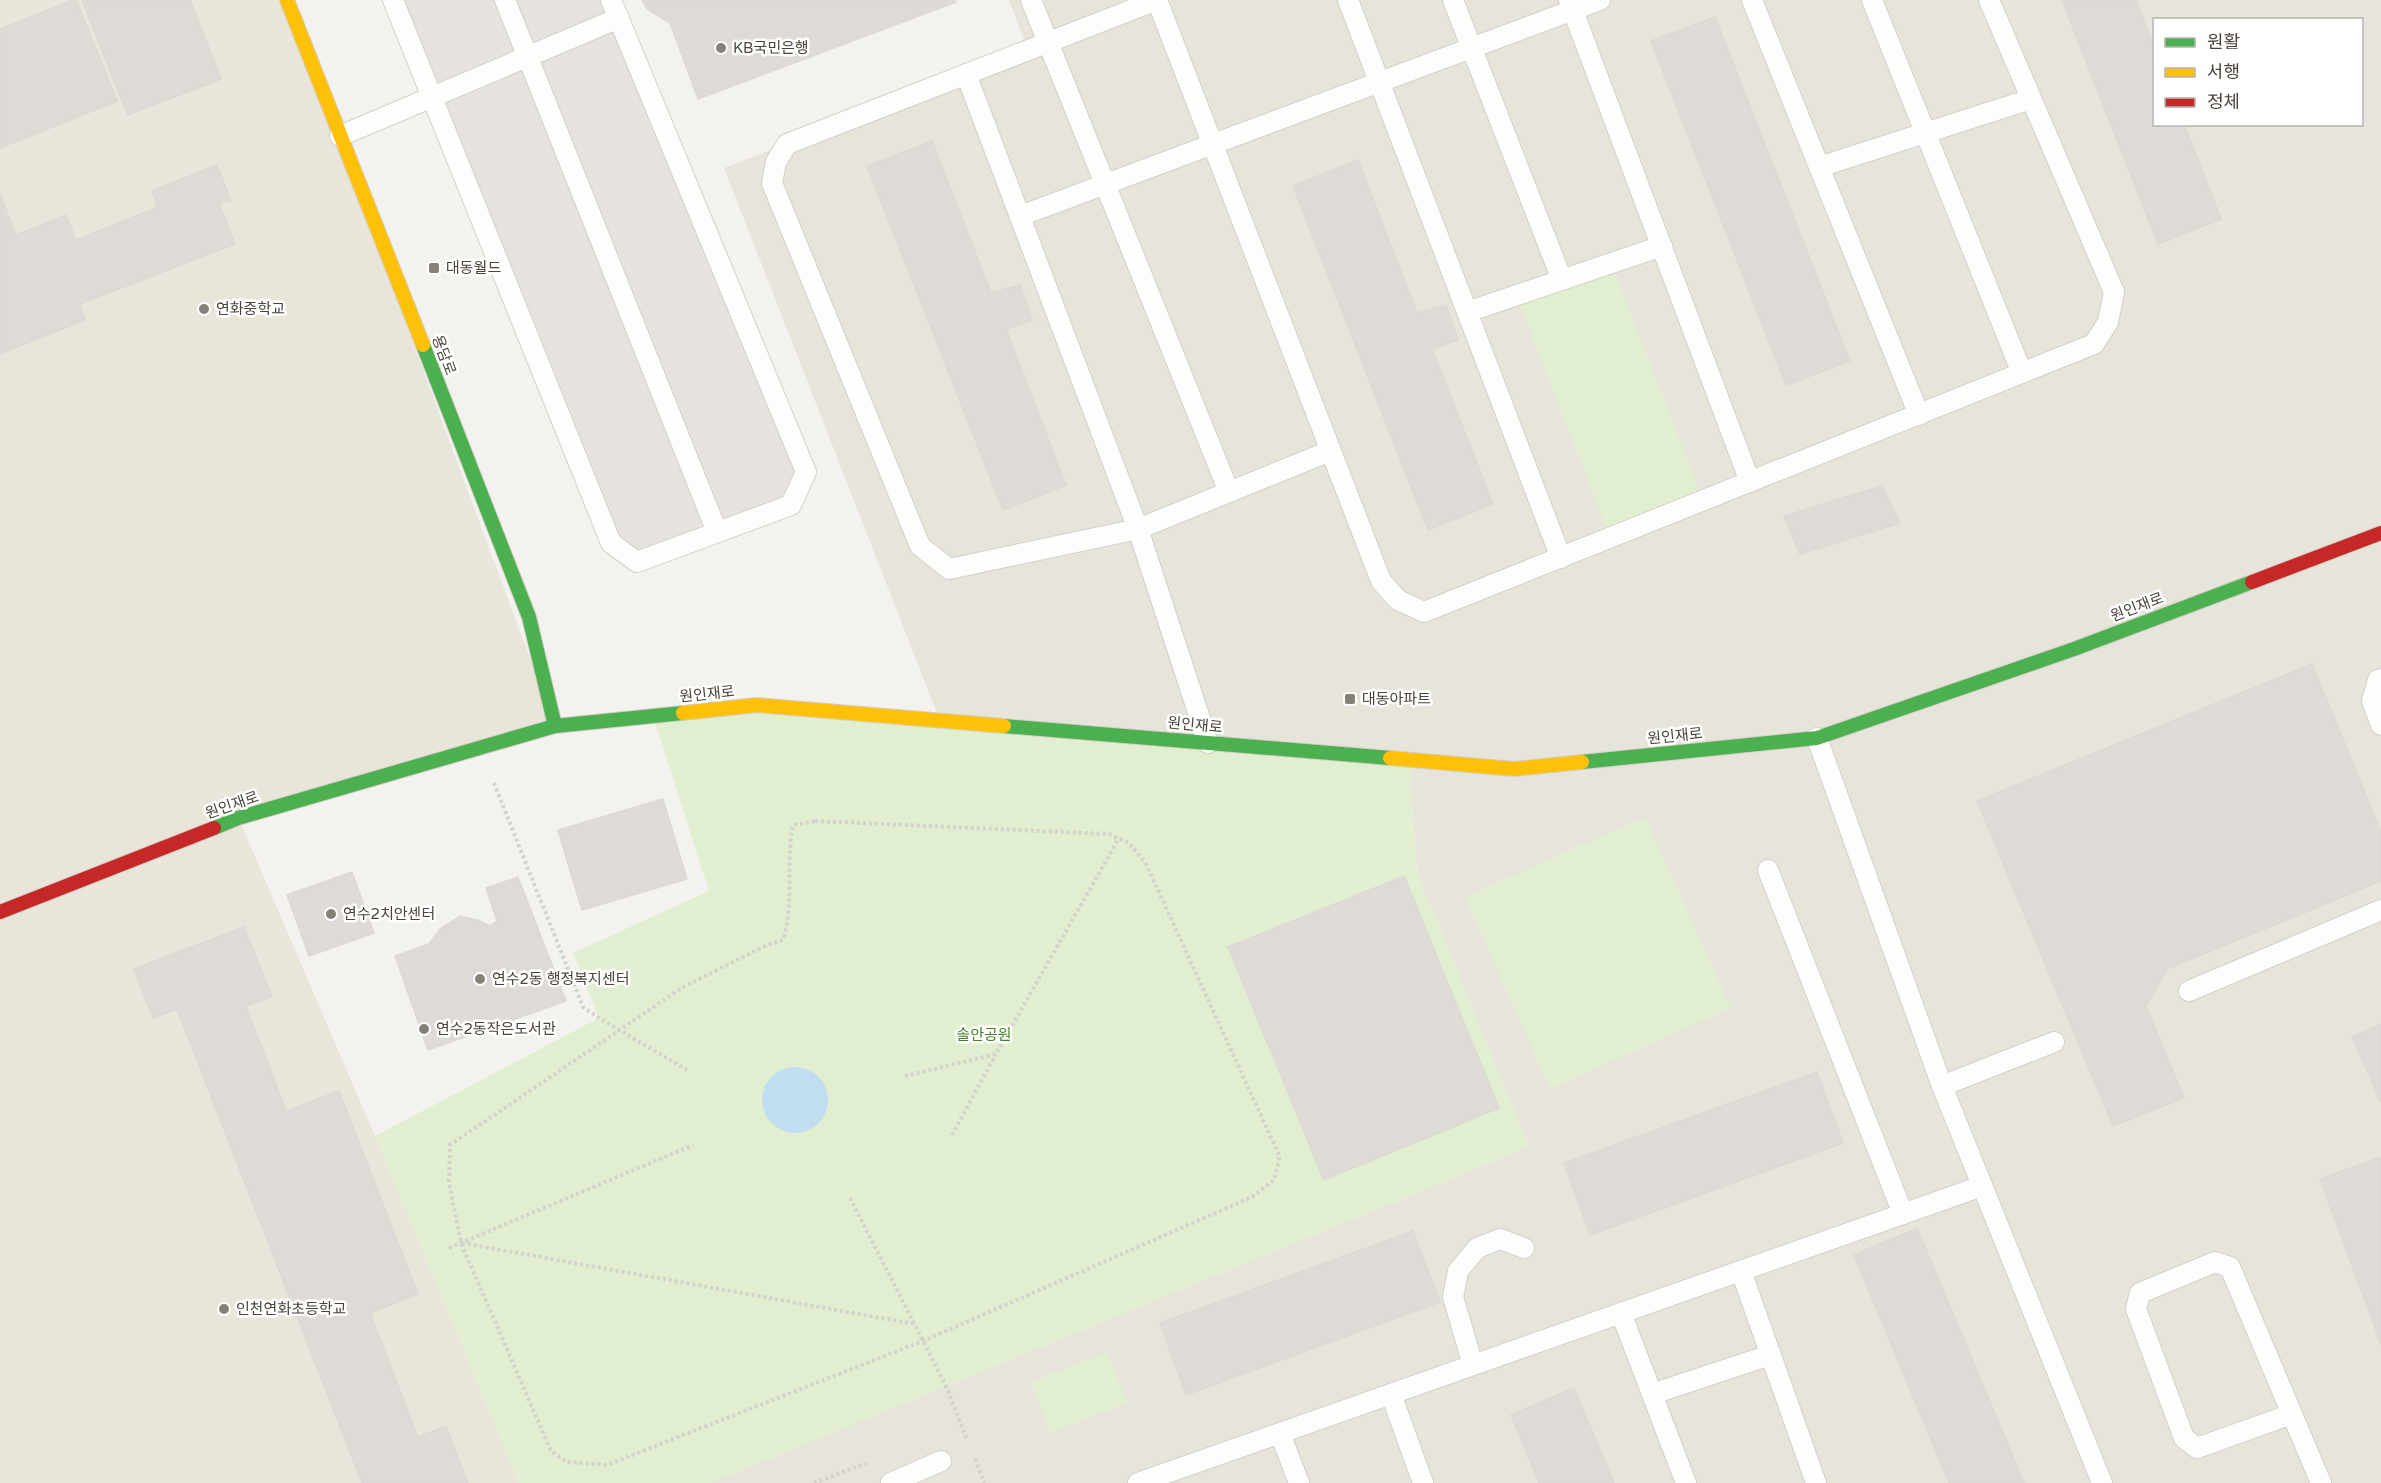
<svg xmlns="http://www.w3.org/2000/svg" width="2381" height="1483" viewBox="0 0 2381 1483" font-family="'Varela Round','Noto Sans KR',sans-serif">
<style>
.residential{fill:#e7e4dc;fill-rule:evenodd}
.education{fill:#eae5da}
.green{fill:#e1eecf}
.parking{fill:#e6e3df}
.water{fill:#c0ddf1}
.building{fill:#dedbd6;stroke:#dcd9d4;stroke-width:1.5}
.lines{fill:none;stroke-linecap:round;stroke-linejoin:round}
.lane-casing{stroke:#d2d0cb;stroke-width:22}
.fast-casing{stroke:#d3cfc5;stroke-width:16}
.slow-casing{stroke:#d3cfc5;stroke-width:16}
.jam-casing{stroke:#d3cfc5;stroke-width:16}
.path{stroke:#d3d2cc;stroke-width:4;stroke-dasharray:3 3;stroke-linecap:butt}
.lane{stroke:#fdfdfc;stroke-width:20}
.fast{stroke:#4caf50;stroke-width:14}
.slow{stroke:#ffc107;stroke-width:14}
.jam{stroke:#c62828;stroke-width:14}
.poi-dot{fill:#868178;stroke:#fff;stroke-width:2}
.labels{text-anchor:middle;stroke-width:5;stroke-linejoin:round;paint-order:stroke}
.poi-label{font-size:15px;fill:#4b4439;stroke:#fff;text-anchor:start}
.street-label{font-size:15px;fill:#4b4439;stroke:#fff}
.park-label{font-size:15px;fill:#4a7f2a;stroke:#fff}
</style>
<rect width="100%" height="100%" fill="#f4f2ee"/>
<path class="residential" d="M1009 0H2381V1483H699L946 1386 1529 1147 1417 873 1409 760 940 721 724 168 1028 50ZM2154 20H2362V124H2154Z"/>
<path class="education" d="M0 0H286L555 726 239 819 375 1136 519 1483H0Z"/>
<g class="green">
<path d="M1611 263 1703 500 1610 537 1516 295Z"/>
<path d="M757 705 1409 760 1417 873 1529 1147 711 1483H519L375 1136 599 1018 573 953 709 891 653 716Z"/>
<path d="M1645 817 1731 1008 1550 1089 1465 897Z"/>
<path d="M1108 1352 1127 1403 1050 1433 1031 1382Z"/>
</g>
<path class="parking" d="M393 0H611L806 472 791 505 637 562 611 543Z"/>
<circle class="water" cx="795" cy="1100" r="33"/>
<g class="building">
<path d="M73 0H76L117 101 0 148V29Z"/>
<path d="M82 0H190L221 79 128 115Z"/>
<path d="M642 0H955L956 2 698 99 670 23 647 9Z"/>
<path d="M2062 0H2136L2154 48V124H2184L2221 219 2158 244Z"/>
<path d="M1715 17 1850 361 1786 385 1651 41Z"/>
<path d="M932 141 991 293 1020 285 1032 320 1006 329 1066 485 1003 510 867 166Z"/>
<path d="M1358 160 1417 313 1446 305 1458 340 1432 349 1493 504 1428 530 1293 186Z"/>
<path d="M217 165 231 201 219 203 235 244 80 304 85 320 0 354V194L16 235 66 215 76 240 158 207 152 191Z"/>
<path d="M1882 486 1900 523 1800 554 1784 516Z"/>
<path d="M2312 664 2381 832V881L2167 969 2146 1006 2184 1098 2113 1126 1977 801Z"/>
<path d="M663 799 687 879 582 910 558 830Z"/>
<path d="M352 872 374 933 309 956 287 895Z"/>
<path d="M1404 876 1499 1108 1324 1180 1228 947Z"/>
<path d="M518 877 566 1001 428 1050 395 956 429 944 440 929 460 916 477 920 490 926 497 921 486 888Z"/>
<path d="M244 927 272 997 246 1006 286 1111 339 1091 418 1294 370 1313 418 1437 446 1426 468 1483H362L177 1009 153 1018 134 969Z"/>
<path d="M2381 1024V1102L2352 1037Z"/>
<path d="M1817 1072 1843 1143 1590 1235 1564 1163Z"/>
<path d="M2381 1157V1344L2320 1179Z"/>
<path d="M1917 1228 2024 1483H1949L1854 1255Z"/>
<path d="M1413 1231 1440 1302 1186 1395 1160 1323Z"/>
<path d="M1574 1388 1614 1483H1539L1511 1415Z"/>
</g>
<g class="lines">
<defs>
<g id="lane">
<path d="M393 0 611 543 637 562 791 505 806 472 611 0"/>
<path d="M505 0 717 532"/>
<path d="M1031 0 1229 492"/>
<path d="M1157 0 1381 581 1398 600 1424 612 2094 344 2108 322 2114 292 1989 0"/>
<path d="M1157 0 787 144 776 162 772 183 920 546 949 569 1138 529 1330 451"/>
<path d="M1348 0 1561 558"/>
<path d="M1453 0 1562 280"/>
<path d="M1569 0 1750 482"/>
<path d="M1752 0 1919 415"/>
<path d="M1872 0 2022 373"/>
<path d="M966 74 1138 529 1208 743"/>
<path d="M340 136 619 18"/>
<path d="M1819 167 2031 99"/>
<path d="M1020 216 1600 0"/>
<path d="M1467 312 1662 246"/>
<path d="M2381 679 2378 680 2372 701 2381 725"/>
<path d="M1817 738 1942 1086 2102 1483"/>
<path d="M1768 870 1903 1214"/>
<path d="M2189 991 2381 910"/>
<path d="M1942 1086 2054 1042"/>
<path d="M1741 1271 1816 1483"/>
<path d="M1621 1313 1686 1483"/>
<path d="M1473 1365 1453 1297 1458 1271 1477 1248 1500 1239 1524 1248"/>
<path d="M1391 1394 1423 1483"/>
<path d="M1652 1394 1770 1355"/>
<path d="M2292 1414 2197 1448 2184 1438 2136 1309 2140 1293 2215 1262 2230 1267 2321 1483"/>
<path d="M1280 1433 1299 1483"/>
<path d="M891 1483 941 1461"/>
<path d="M1138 1483 1982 1186"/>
</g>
<g id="fast">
<path d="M423 345 529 617 555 726"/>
<path d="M1004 726 1390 758"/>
<path d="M1582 762 1817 738 2074 649 2252 582"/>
<path d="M214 828 238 818 555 726 683 713"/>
</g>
<g id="slow">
<path d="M287 0 423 345"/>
<path d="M683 713 757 705 1004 726"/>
<path d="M1390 758 1514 769 1582 762"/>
</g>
<g id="jam">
<path d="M2252 582 2381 533"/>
<path d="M0 912 214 828"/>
</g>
</defs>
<use href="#lane" class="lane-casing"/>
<use href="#fast" class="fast-casing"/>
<use href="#slow" class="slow-casing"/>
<use href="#jam" class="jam-casing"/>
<g class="path">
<path d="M494 783 583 1007 599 1018 687 1070"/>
<path d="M815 821 1109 834 1129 843 1146 864 1280 1157 1274 1180 1252 1197 923 1341 607 1465 567 1462 551 1451 461 1243 449 1183 450 1145 683 987 767 945 783 940C795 902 785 863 793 825Z"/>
<path d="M905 1076 996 1054 1119 838"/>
<path d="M952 1135 996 1054"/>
<path d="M850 1198 946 1386 967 1440"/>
<path d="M462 1243 915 1324"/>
<path d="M449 1248 693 1145"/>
<path d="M975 1459 984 1483"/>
<path d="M814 1483 867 1463"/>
</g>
<use href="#lane" class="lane"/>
<use href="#fast" class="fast"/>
<use href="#slow" class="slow"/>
<use href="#jam" class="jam"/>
</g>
<g class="poi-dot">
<circle cx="721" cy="48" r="6"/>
<rect x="428" y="262" width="12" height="12" rx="3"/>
<circle cx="204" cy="309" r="6"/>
<rect x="1344" y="693" width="12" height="12" rx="3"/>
<circle cx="331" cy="914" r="6"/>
<circle cx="480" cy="979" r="6"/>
<circle cx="424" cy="1029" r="6"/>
<circle cx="224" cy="1309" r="6"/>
</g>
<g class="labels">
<g class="poi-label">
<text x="733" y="53">KB국민은행</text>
<text x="446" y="273">대동월드</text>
<text x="216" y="314">연화중학교</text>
<text x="1362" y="704">대동아파트</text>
<text x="343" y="919">연수2치안센터</text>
<text x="492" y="984">연수2동 행정복지센터</text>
<text x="436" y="1034">연수2동작은도서관</text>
<text x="236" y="1314">인천연화초등학교</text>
</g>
<g class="street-label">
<text transform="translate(444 355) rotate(69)" y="5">용담로</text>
<text transform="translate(2137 607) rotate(-21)" y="5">원인재로</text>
<text transform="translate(707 694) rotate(-6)" y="5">원인재로</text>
<text transform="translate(1195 725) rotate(5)" y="5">원인재로</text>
<text transform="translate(1675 736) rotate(-6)" y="5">원인재로</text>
<text transform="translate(232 805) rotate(-19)" y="5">원인재로</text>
</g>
<g class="park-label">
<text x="984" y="1040">솔안공원</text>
</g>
</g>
<rect x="2153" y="18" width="210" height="108" fill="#ffffff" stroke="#b7b4b0" stroke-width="1.5"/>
<rect x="2165" y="38" width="30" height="9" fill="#4caf50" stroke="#b7b4b0" stroke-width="1.5"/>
<text x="2207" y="48" font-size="18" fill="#4b4439">원활</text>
<rect x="2165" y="68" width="30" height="9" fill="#ffc107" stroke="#b7b4b0" stroke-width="1.5"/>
<text x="2207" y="78" font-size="18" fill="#4b4439">서행</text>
<rect x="2165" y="98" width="30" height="9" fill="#c62828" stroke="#b7b4b0" stroke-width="1.5"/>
<text x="2207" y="108" font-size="18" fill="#4b4439">정체</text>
</svg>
